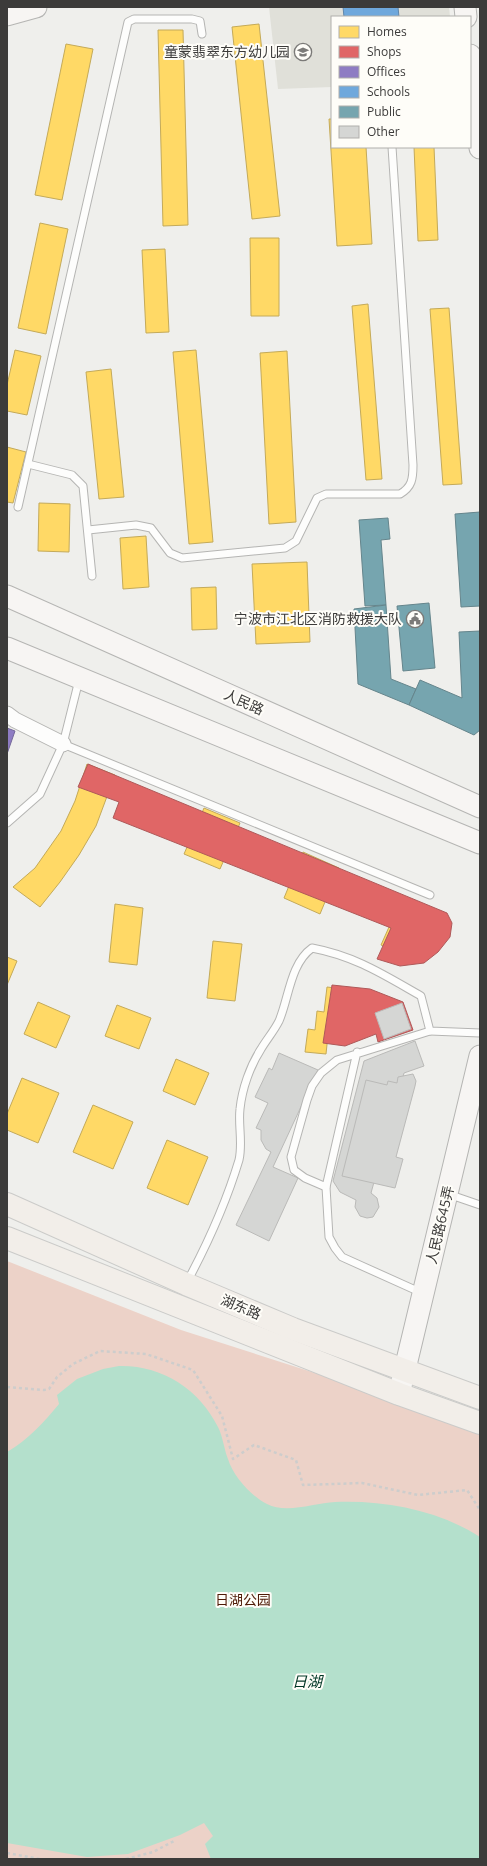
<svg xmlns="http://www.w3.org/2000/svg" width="487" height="1866" viewBox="0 0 487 1866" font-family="'Open Sans','Noto Sans SC',sans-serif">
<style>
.built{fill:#e0e0d9}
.green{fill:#ecd2c8}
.water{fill:#b4e0cc}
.homes{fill:#ffd966;stroke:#c4aa59}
.shops{fill:#e06666;stroke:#af5959}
.offices{fill:#8e7cc3;stroke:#75689a}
.schools{fill:#6fa8dc;stroke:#6087ab}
.public{fill:#76a5af;stroke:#65858c}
.building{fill:#d5d6d4;stroke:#babab8}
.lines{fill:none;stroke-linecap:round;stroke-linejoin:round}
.lane-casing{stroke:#b5b5b3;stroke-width:9}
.street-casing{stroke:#b5b5b3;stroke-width:17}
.secondary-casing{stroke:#b5b5b3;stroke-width:23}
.primary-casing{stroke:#cbcbc9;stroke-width:24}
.path{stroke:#cdcdcc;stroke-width:2.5;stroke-dasharray:3 3;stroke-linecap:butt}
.lane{stroke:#fdfdfc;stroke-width:7}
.street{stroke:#fdfdfc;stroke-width:15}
.secondary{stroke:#f7f5f3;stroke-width:21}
.primary{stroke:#f2eee9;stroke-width:22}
.labels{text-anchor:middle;stroke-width:4;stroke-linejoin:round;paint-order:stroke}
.poi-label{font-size:14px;fill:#3c3b3a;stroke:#fefdf8;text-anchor:end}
.street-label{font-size:14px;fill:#3c3b3a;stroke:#fefdf8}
.park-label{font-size:14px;fill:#4f1b07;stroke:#fefdf8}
.water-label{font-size:15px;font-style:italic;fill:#003625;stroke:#fefdf8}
</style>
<rect width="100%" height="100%" fill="#efefec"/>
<path class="built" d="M269 7H449L450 17H332V87L278 89Z"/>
<path class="green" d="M7 1261 181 1330 315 1373 480 1434V1859H7Z"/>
<path class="water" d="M119 1366C162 1365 199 1389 218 1427 223 1437 224 1449 228 1459 233 1476 251 1496 267 1504 286 1514 315 1503 335 1502 385 1500 438 1510 480 1537V1859H211L205 1844 213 1836 204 1823 180 1835 128 1854 87 1857 7 1843V1452C28 1440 44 1422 59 1404L57 1395 77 1379 103 1369Z"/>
<g class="homes">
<path d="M259 24 280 216 252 219 232 27Z"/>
<path d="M158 30H183L188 225 163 226Z"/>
<path d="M66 44 93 49 62 200 35 195Z"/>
<path d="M329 119H332V147H366L372 244 337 246Z"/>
<path d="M414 147H434L438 240 418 241Z"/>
<path d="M40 223 68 229 46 334 18 328Z"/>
<path d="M250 238H279V316H251Z"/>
<path d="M165 249 169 332 146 333 142 250Z"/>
<path d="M368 304 382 479 366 480 352 306Z"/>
<path d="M449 308 462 484 443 485 430 309Z"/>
<path d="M15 350 41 356 27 415 7 411V385Z"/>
<path d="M196 350 213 542 189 544 173 352Z"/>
<path d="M287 351 296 522 269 524 260 353Z"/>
<path d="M111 369 124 497 99 499 86 372Z"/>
<path d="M7 447 26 452 13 503 7 502Z"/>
<path d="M39 503 70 504 69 552 38 551Z"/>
<path d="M146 536 149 587 123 589 120 538Z"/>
<path d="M307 562 310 642 256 644 252 564Z"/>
<path d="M216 587 217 629 192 630 191 588Z"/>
<path d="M87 764 115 775 96 826 79 855 60 882 40 907 13 887 35 868 61 831 75 801Z"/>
<path d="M204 808 240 823 220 869 184 854Z"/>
<path d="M303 852 339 868 320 914 284 898Z"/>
<path d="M401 900 437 915 418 961 381 945Z"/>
<path d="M115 904 143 908 137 965 109 962Z"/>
<path d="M213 941 242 944 235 1001 207 998Z"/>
<path d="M7 957 17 961 7 985Z"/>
<path d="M327 987 352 990 348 1023 336 1021 334 1036 328 1035 326 1054 305 1052 308 1029 315 1030 317 1011 324 1012Z"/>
<path d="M38 1002 70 1016 56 1048 24 1034Z"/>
<path d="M117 1005 151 1018 139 1049 105 1036Z"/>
<path d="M176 1059 209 1073 195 1105 163 1091Z"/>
<path d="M22 1078 59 1093 38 1143 7 1130V1114Z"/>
<path d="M93 1105 133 1122 113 1169 73 1152Z"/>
<path d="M167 1140 208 1157 188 1205 147 1188Z"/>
</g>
<g class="shops">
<path d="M88 764 447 913 452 923 450 937 438 952 424 963 400 966 377 959 391 928 113 818 119 802 78 787Z"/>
<path d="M332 985 370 989 403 1002 413 1030 378 1042 376 1034 345 1046 323 1043Z"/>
</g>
<path class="offices" d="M7 728 15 731 7 754Z"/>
<path class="schools" d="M343 7H398L399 17H344Z"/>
<g class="public">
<path d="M480 512V606L461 607 455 514Z"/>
<path d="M388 518 390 539 381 540 386 605 365 606 359 520Z"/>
<path d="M429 603 435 668 403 671 397 606Z"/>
<path d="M386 605 391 679 416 689 409 705 358 684 354 609Z"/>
<path d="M480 631V730L474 735 409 705 420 680 462 698 459 632Z"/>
</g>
<g class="building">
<path d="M402 1003 411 1029 384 1039 375 1013Z"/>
<path d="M415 1041 424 1066 404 1073 371 1193 377 1198 379 1207 373 1217 367 1218 360 1216 355 1207 356 1200 340 1192 333 1181 364 1061Z"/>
<path d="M279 1053 318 1070 273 1167 298 1178 269 1241 236 1225 271 1152 266 1149 261 1140V1130L256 1128 268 1103 255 1097 269 1068 272 1070Z"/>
<path d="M413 1074 416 1081 415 1086 396 1157 403 1159 395 1188 342 1176 366 1080 387 1085 388 1081 397 1083 398 1077Z"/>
</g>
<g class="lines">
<defs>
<g id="lane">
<path d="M28 464 72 475 83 486 92 576"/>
<path d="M18 507 128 22 134 19H192L200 21 202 34"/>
<path d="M88 530 136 525 151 528 170 553 182 558 285 548 296 541 317 498 326 494H400C412 487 413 479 413 465L392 147"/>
<path d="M63 744 430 895"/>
<path d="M7 823 40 794 63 744 79 680"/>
<path d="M357 1052 326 1187 305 1178 294 1170 291 1157 307 1100 312 1086 321 1073 337 1060 430 1031"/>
<path d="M326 1187 329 1237 335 1248 342 1257 422 1293"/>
<path d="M448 1194 480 1205"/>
<path d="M187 1282C208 1243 226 1203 239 1160 243 1143 238 1125 240 1109 242 1089 250 1066 261 1049 267 1039 274 1031 279 1021 289 998 290 964 312 948 355 956 384 975 421 996L430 1031 480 1033"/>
</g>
<path id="street" d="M7 714 15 720 63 744"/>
<g id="secondary">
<path d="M465 7 466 17"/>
<path d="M7 15 36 7"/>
<path d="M470 55 480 148"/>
<path d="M7 596 480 807"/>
<path d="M7 648 480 843"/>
<path d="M399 1394 480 1056"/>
</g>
<g id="primary">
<path d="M7 1204 186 1284 293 1329 480 1398"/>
<path d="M7 1238 399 1394 480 1423"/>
</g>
</defs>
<use href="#lane" class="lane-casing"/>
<use href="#street" class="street-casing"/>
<use href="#secondary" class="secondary-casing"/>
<use href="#primary" class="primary-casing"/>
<g class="path">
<path d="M7 1387 44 1390 49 1389 57 1377 73 1364 100 1351 146 1354 193 1370 222 1416 233 1459 254 1445 296 1460 303 1485 362 1483 418 1495 467 1490 480 1510"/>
<path d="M7 1853 40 1859"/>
<path d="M126 1859 153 1852 174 1841"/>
</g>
<use href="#lane" class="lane"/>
<use href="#street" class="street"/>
<use href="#secondary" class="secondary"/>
<use href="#primary" class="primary"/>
</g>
<defs>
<symbol id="school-ring" viewBox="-11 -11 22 22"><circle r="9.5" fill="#fefdf8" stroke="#7b7a78" stroke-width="1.5"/><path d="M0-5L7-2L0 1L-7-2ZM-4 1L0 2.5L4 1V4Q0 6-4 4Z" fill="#7b7a78"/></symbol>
<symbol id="civic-ring" viewBox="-11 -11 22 22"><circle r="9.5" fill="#fefdf8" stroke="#7b7a78" stroke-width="1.5"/><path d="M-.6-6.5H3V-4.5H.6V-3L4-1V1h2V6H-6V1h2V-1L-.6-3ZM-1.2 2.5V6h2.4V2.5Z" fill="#7b7a78"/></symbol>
</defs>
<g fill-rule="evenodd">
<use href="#school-ring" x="293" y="42" width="20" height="20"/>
<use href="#civic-ring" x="405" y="609" width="20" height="20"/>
</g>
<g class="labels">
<g class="poi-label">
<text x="290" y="57">童蒙翡翠东方幼儿园</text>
<text x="402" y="624">宁波市江北区消防救援大队</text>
</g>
<g class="street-label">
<text transform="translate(244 702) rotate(24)" y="5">人民路</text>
<text transform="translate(440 1225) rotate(-77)" y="5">人民路645弄</text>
<text transform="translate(241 1307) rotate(23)" y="5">湖东路</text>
</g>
<g class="park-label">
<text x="243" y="1605">日湖公园</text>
</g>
<g class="water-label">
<text x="307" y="1687">日湖</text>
</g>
</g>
<rect width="487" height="1866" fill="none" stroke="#3c3b3a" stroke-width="16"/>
<rect x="331" y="16" width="140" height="132" fill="#fefdf8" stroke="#b0afac"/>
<rect x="339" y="26" width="20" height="12" fill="#ffd966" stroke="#b0afac"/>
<text x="367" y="36" font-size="12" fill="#3c3b3a">Homes</text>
<rect x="339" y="46" width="20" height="12" fill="#e06666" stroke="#b0afac"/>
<text x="367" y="56" font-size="12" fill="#3c3b3a">Shops</text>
<rect x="339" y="66" width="20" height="12" fill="#8e7cc3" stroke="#b0afac"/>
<text x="367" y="76" font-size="12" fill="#3c3b3a">Offices</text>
<rect x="339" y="86" width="20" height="12" fill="#6fa8dc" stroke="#b0afac"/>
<text x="367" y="96" font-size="12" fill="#3c3b3a">Schools</text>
<rect x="339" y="106" width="20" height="12" fill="#76a5af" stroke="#b0afac"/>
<text x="367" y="116" font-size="12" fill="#3c3b3a">Public</text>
<rect x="339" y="126" width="20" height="12" fill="#d5d6d4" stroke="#b0afac"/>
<text x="367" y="136" font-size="12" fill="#3c3b3a">Other</text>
</svg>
